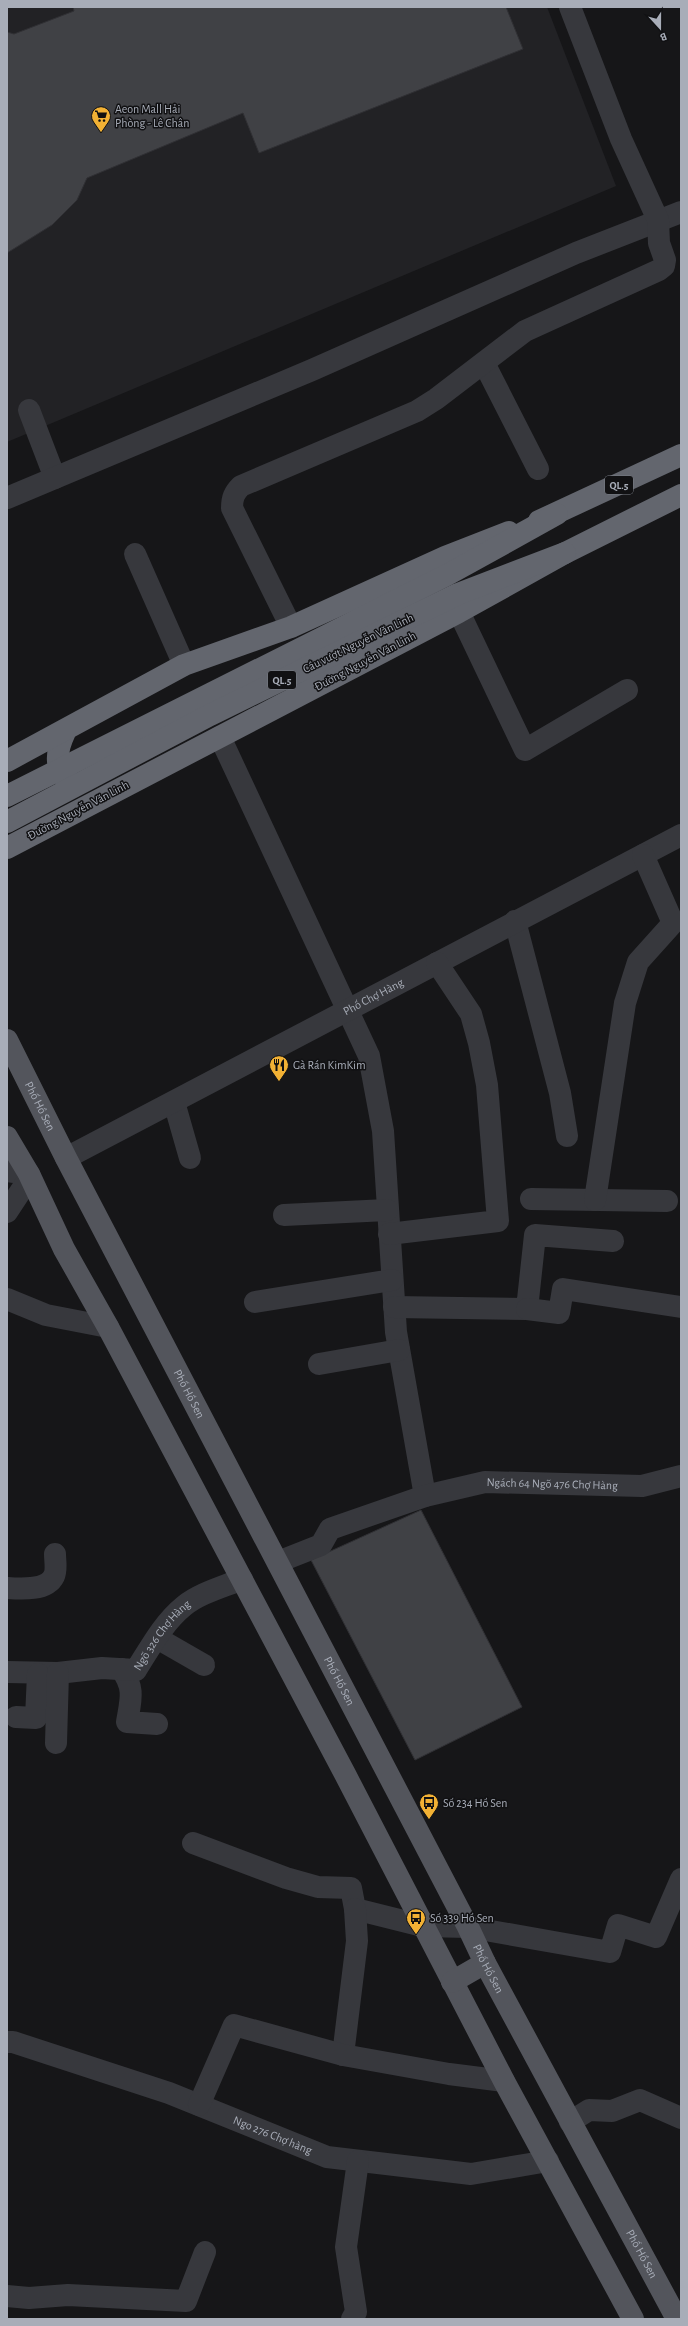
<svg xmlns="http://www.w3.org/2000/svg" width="688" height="2326" viewBox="0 0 688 2326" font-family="'Alegreya Sans',sans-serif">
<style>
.built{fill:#222225}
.building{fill:#404145;stroke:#303034}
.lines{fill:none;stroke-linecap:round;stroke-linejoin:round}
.minor{stroke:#37383d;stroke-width:22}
.major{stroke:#53555c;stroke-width:22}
.highway{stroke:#63666e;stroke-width:22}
.highway-bridge{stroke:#63666e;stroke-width:22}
.labels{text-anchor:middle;stroke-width:3;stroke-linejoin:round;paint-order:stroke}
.shield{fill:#111113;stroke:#7b7e86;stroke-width:1}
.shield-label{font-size:11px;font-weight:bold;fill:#a8adb8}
.poi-label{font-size:12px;fill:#a8adb8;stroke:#111113;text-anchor:start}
.street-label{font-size:12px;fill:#a8adb8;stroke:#111113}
</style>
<rect width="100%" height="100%" fill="#161618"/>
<path class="built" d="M7 7H547L616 186 7 442Z"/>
<g class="building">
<path d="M73 7H506L523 49 259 153 243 113 87 178 77 200 52 225 7 253V32L14 34 74 11Z"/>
<path d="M421 1510 522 1707 415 1760 311 1560Z"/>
</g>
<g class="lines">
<g class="minor">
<path d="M484 363 538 469"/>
<path d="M29 410 55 478"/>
<path d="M7 498 312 370 576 253 681 212"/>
<path d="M135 554 184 665"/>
<path d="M459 612 525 750 627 690"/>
<path d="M291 627 232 508C232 498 234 493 241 486L417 411 436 399 525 331 659 270 664 266 665 260 659 243 658 220 621 139 570 7"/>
<path d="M220 737 369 1056 383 1131 396 1332 425 1496"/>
<path d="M515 921 560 1093 567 1136"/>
<path d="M174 1102 190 1158"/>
<path id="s1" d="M66 1158 681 835"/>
<path d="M7 1171 29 1174"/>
<path d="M531 1199 667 1201"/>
<path d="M595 1200 625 1003 638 962 673 923 643 855"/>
<path d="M7 1212 30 1177"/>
<path d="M284 1215 387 1210"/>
<path d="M389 1234 498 1221 487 1085 479 1043 471 1014 437 963"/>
<path d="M7 1299 46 1315 108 1327"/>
<path d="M255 1302 392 1280"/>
<path d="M394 1307 527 1309 535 1235 613 1241"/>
<path d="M527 1309 559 1313 563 1289 681 1307"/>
<path d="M319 1364 399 1350"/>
<path id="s2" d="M278 1562 321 1545 330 1529 425 1496 485 1482 642 1486 681 1476"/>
<path d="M7 1588C21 1589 47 1591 54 1576 57 1570 55 1561 55 1554"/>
<path d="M157 1638 204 1665"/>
<path d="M121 1669C135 1688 131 1699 127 1722L157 1724"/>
<path id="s3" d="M7 1672 58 1673 102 1668 136 1670C150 1648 163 1623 184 1606 200 1593 223 1587 242 1579"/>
<path d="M16 1717 36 1718 38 1674"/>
<path d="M56 1743 58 1673"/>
<path d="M193 1843 286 1878 318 1887 351 1888 355 1909 423 1926 468 1927 610 1952 618 1925 656 1937 681 1879"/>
<path id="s4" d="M7 2042H13L169 2093 327 2157 471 2174 548 2161"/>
<path d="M343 2055 357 1941 355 1909"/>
<path d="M199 2105 234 2025 343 2055 449 2074 504 2081"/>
<path d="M570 2122 589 2110 612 2111 640 2100 681 2118"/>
<path d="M7 2296 29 2298 68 2295 186 2301 205 2252"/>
<path d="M352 2319 356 2312 346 2247 358 2161"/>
</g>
<g class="major">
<path id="s5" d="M7 1040 66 1158 468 1927 485 1963 677 2319"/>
<path d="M7 1137 29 1174 64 1249 108 1327 345 1774 504 2081 633 2319"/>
<path d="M452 1982 485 1963"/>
</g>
<g class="highway">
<path d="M539 521 681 455"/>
<path d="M65 732C56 751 53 769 71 784"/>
<path d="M7 761 184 665 291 627 445 557 509 532"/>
<path d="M7 848 459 612 565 553 681 495"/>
</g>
<g class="highway-bridge">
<path d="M7 796 447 575 557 514"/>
<path d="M7 822 210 715 458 594 565 553"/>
</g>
</g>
<defs>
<symbol id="supermarket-pin" viewBox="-11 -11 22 30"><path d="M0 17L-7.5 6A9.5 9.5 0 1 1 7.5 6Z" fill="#f2b134" stroke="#111113"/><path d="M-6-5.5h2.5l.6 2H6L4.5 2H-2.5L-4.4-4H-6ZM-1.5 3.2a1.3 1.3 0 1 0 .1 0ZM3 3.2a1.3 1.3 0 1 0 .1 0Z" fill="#111"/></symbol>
<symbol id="restaurant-pin" viewBox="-11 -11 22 30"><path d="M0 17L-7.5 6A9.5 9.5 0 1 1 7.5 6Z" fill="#f2b134" stroke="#111113"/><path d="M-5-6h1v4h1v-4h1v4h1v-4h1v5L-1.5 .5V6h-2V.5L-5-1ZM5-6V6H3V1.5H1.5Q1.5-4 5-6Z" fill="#111"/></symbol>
<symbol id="bus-pin" viewBox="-11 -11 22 30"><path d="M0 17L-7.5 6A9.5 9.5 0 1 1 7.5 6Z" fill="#f2b134" stroke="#111113"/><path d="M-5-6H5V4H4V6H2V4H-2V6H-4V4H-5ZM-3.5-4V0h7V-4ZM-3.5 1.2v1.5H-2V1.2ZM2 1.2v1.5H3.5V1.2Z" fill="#111"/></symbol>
</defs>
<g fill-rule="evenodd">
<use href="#supermarket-pin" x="90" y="105" width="22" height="30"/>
<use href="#restaurant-pin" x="268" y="1054" width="22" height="30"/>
<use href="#bus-pin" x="418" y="1792" width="22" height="30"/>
<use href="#bus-pin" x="405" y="1907" width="22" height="30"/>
</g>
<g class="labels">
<g class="shield">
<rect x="605" y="476" width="28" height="18" rx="3"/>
<rect x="268" y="671" width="28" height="18" rx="3"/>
</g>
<g class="shield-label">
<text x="619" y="489">QL.5</text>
<text x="282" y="684">QL.5</text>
</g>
<g class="poi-label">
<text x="115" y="113">Aeon Mall Hải<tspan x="115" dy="14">Phòng - Lê Chân</tspan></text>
<text x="293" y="1069">Gà Rán KimKim</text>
<text x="443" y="1807">Số 234 Hồ Sen</text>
<text x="430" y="1922">Số 339 Hồ Sen</text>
</g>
<g class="street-label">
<text transform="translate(358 643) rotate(-26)" y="4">Cầu vượt Nguyễn Văn Linh</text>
<text transform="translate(365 661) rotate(-28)" y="4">Đường Nguyễn Văn Linh</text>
<text transform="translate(78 810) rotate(-28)" y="4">Đường Nguyễn Văn Linh</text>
<text dy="4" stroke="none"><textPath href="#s1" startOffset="347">Phố Chợ Hàng</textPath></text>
<text dy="4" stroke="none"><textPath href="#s5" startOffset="74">Phố Hồ Sen</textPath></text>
<text dy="4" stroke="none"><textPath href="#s5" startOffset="398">Phố Hồ Sen</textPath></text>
<text dy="4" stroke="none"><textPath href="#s2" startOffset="294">Ngách 64 Ngõ 476 Chợ Hàng</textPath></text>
<text dy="4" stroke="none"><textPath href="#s3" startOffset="173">Ngõ 326 Chợ Hàng</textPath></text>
<text dy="4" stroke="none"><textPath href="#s5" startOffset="722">Phố Hồ Sen</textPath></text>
<text dy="4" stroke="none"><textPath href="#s5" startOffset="1046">Phố Hồ Sen</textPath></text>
<text dy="4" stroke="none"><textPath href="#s4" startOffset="282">Ngo 276 Chợ hàng</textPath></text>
<text dy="4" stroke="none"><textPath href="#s5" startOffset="1370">Phố Hồ Sen</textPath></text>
</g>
</g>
<rect width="688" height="2326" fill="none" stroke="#a8adb8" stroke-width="16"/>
<g transform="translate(660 28) rotate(159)" stroke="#111113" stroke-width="3" paint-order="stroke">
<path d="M0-3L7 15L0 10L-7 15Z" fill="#a8adb8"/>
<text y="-6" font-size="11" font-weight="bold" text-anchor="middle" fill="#a8adb8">B</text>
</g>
</svg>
